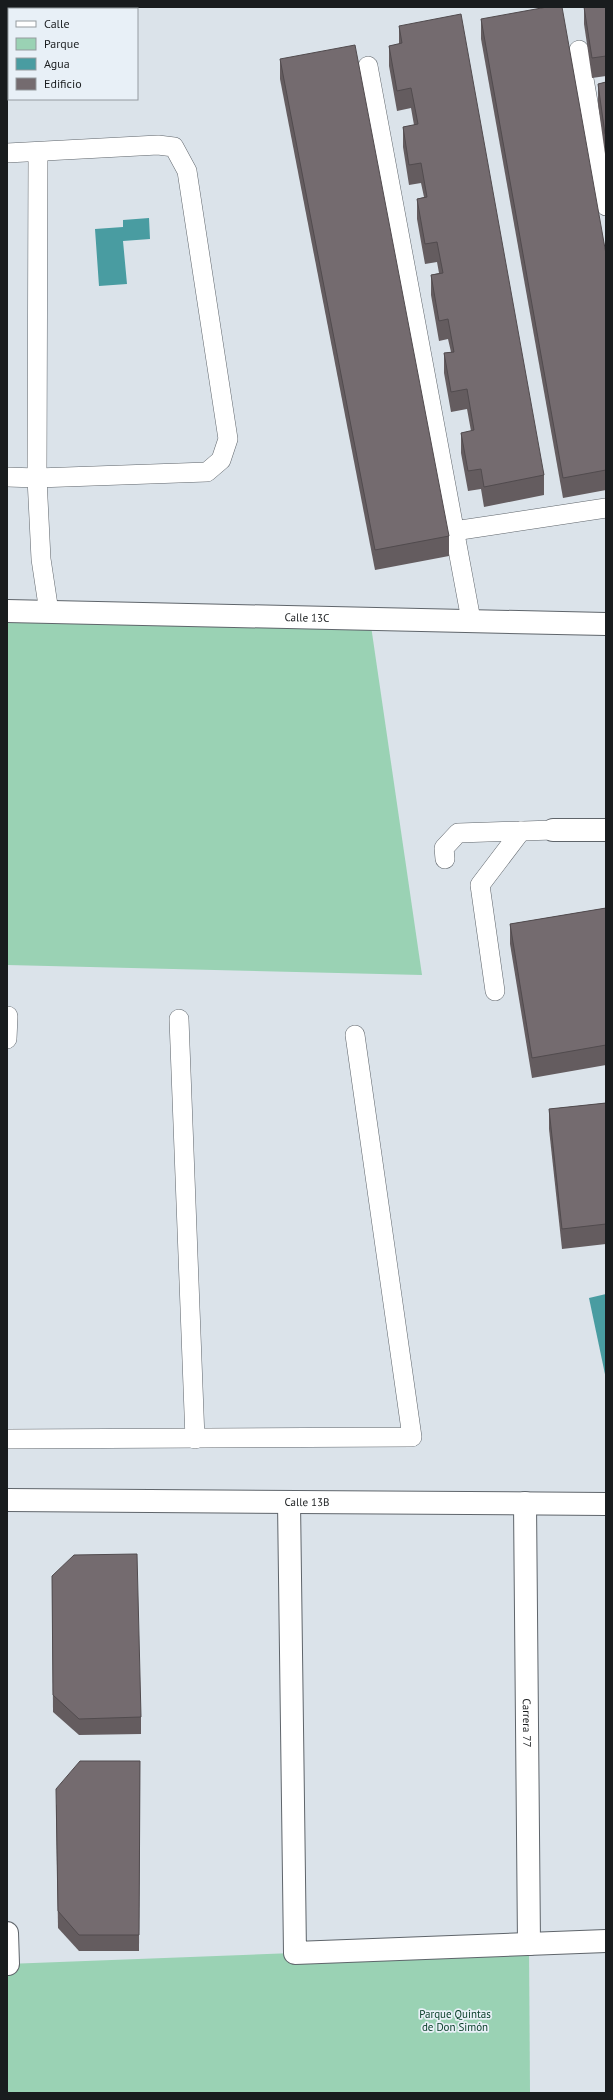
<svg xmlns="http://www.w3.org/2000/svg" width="613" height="2100" viewBox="0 0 613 2100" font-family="'PT Sans',sans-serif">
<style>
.green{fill:#9ad2b4}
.water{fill:#499ca1}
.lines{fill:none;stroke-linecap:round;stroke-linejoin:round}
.service-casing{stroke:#5f656b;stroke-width:20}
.minor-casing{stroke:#5f656b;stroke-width:24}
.service{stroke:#fff;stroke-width:19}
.minor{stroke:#fff;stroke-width:22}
.wall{fill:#645c5f}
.building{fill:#746b6f;stroke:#514b4e}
.labels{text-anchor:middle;stroke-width:3.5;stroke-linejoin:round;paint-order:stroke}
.street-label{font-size:11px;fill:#191c1e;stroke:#e8f0f7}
.park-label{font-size:11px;fill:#0c402b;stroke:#e8f0f7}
</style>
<rect width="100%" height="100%" fill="#dbe3ea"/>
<g class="green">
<path d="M7 611 370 619 422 975 7 965Z"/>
<path d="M529 1944 530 2093H7V1964Z"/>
</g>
<g class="water">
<path d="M149 218 150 239 123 241 127 284 99 286 95 229 123 227V220Z"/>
<path d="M606 1294V1379L589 1298Z"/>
</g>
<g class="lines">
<defs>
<g id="service">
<path d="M579 50 606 206"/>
<path d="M368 66 471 620"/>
<path d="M38 152 37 478 41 559 49 612"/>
<path d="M7 153 158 145 174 147 187 171 228 439 221 460 207 472 37 478 7 477"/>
<path d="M454 531 606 508"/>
<path d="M445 859 444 848 458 833 553 830"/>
<path d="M495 991 480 885 521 831"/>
<path d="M179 1019 195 1439"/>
<path d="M7 1039 8 1016"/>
<path d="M7 1439 412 1437 355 1035"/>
</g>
<g id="minor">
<path id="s1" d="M7 611 606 624"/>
<path d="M553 830H606"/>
<path id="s2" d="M7 1500 606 1504"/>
<path d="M289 1502 295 1953 606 1941"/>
<path id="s3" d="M525 1503 529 1944"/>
<path d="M7 1933 8 1964"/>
</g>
</defs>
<use href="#service" class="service-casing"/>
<use href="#minor" class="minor-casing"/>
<use href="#service" class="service"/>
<use href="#minor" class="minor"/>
</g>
<g class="wall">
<path d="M584 7H606V76L592 78 584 24Z"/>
<path d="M481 19 606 254V490L563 498 481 39Z"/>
<path d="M399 26 544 475V495L484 507 481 489 468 491 461 453V433L471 431 467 409 451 412 444 373V353L451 352 448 339 439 341 431 295V275L439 273 437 262 425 264 417 219V199L424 197 421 183 409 185 403 147V127L414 125 411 108 397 111 389 66V46L399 44Z"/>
<path d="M280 59 449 536V556L375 570 280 79Z"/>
<path d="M606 82V154H605L598 104V84Z"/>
<path d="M606 908V1065L532 1078 510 944V924Z"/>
<path d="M606 1103V1244L562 1249 549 1129V1109Z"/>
<path d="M52 1576 141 1717V1734L79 1735 53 1712Z"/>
<path d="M140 1761 139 1951H79L58 1928 56 1805Z"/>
</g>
<g class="building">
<path d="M547 7H562L606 254V470L563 478 481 19Z"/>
<path d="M584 7H606V56L592 58Z"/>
<path d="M461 14 544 475 484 487 481 469 468 471 461 433 474 430 467 389 451 392 444 353 454 352 448 319 439 321 431 275 443 273 437 242 425 244 417 199 427 197 421 163 409 165 403 127 418 124 411 88 397 91 389 46 402 43 399 26Z"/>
<path d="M355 45 449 536 375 550 280 59Z"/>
<path d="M606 82V134H605L598 84Z"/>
<path d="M606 908V1045L532 1058 510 924Z"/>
<path d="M606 1103V1224L562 1229 549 1109Z"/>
<path d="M137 1554 141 1717 79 1719 53 1695 52 1576 74 1555Z"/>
<path d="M80 1761H140L139 1935H79L58 1911 56 1789Z"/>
</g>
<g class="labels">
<g class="street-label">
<text dy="4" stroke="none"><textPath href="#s1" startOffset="300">Calle 13C</textPath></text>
<text dy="4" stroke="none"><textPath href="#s2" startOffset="300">Calle 13B</textPath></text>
<text dy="4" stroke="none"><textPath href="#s3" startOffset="220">Carrera 77</textPath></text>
</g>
<g class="park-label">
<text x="455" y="2018">Parque Quintas<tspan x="455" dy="13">de Don Simón</tspan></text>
</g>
</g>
<rect width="613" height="2100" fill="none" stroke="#191c1e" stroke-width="16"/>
<rect x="8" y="8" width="130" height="92" fill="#e8f0f7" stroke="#959ba0"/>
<rect x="16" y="21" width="20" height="6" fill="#ffffff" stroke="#959ba0"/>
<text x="44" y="28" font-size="12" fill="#191c1e">Calle</text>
<rect x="16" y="38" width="20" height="12" fill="#9ad2b4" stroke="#959ba0"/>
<text x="44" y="48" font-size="12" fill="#191c1e">Parque</text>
<rect x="16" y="58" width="20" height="12" fill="#499ca1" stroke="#959ba0"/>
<text x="44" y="68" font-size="12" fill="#191c1e">Agua</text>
<rect x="16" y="78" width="20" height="12" fill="#746b6f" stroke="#959ba0"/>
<text x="44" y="88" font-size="12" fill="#191c1e">Edificio</text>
</svg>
